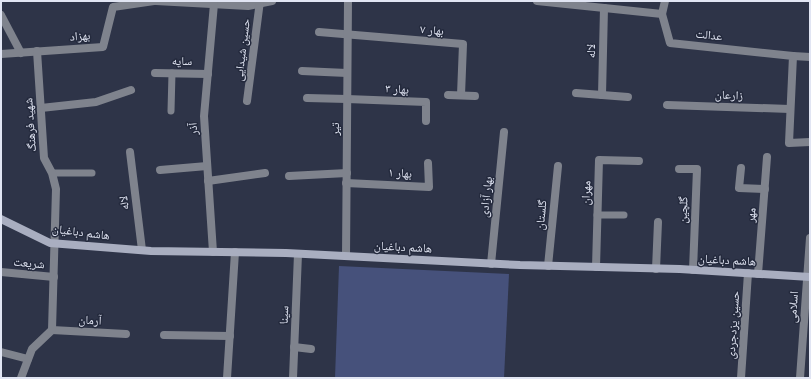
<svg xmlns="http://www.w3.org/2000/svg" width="811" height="379" viewBox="0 0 811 379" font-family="'Public Sans','Noto Naskh Arabic',sans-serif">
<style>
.green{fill:#46517b}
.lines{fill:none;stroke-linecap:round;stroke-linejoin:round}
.lane{stroke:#7f838d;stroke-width:7}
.street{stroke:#7f838d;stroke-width:8}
.secondary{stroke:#a9aec0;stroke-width:8}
.labels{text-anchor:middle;stroke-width:3;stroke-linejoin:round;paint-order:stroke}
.street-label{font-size:12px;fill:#e1e5f3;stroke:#242a3d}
</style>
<rect width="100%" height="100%" fill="#2e3448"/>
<path class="green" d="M339 266 509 274 504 378H335Z"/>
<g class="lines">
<g class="lane">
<path d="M171 111 172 73"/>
<path d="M52 173H92"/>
<path d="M597 215H624"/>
</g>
<g class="street">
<path d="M156 1 248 6 272 1"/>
<path d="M537 1 662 14 670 43 793 56 789 143 810 142"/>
<path d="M662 14 665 1"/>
<path d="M1 15 21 53"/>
<path d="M319 32 463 44 461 95"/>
<path d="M1 54 103 47 113 7 154 1"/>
<path d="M793 56 810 57"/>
<path d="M302 71 347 73"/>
<path d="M155 73 208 74"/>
<path d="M576 93 628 97"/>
<path d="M448 95 475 96"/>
<path d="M602 95 604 8"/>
<path d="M307 98 347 99 426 102V121"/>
<path d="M247 101 260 1"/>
<path d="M667 105 790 109"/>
<path d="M41 108 96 102 131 90"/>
<path d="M130 152 142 250"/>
<path d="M741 168 739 188 765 189"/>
<path d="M679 169H697L693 270"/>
<path d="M160 170 207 166"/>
<path d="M289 176 347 173"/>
<path d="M208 181 265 173"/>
<path d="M346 183 429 187 428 163"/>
<path d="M213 252 204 116 214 4"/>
<path d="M346 256 348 1"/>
<path d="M491 264 504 132"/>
<path d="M548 266 558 166"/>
<path d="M596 267 599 160 639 161"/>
<path d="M656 269 658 222"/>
<path d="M1 272 54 277"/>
<path d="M758 274 767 157"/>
<path d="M52 330 126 334"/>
<path d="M164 335 230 336"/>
<path d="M294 347 311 349"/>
<path d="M1 352 28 359"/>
<path d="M21 378 32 349 52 330 56 189 52 173 44 158 37 51"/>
<path d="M227 378 235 252"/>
<path d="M293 378 298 254"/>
<path d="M741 378 748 273"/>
<path d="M800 378 810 238"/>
</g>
<path class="secondary" d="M1 219 50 243 151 251 286 253 520 265 680 269 810 277"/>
</g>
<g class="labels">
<g class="street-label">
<text transform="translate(432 30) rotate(5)" y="4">بهار ۷</text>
<text transform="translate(709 35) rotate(6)" y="4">عدالت</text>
<text transform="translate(80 36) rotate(-4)" y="4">بهزاد</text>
<text transform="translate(242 50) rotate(-83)" y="4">حسین شیدایی</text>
<text transform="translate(591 51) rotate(-89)" y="4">لاله</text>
<text transform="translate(182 61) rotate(1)" y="4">سایه</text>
<text transform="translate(397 89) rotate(3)" y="4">بهار ۳</text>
<text transform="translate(729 95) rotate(2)" y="4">زارعان</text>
<text transform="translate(30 125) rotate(-94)" y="4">شهید فرهنگ</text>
<text transform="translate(193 129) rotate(-94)" y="4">آذر</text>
<text transform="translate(335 129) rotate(-90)" y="4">تیر</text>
<text transform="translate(400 173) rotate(3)" y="4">بهار ۱</text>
<text transform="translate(586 193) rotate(-88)" y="4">مهران</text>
<text transform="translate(486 197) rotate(-84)" y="4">بهار آزادی</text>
<text transform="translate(124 203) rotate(-97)" y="4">لاله</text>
<text transform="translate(683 210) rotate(-88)" y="4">گلچین</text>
<text transform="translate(541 215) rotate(-84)" y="4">گلستان</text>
<text transform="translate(751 215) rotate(-85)" y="4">مهر</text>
<text transform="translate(81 232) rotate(7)" y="4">هاشم دباغیان</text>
<text transform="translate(403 247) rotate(3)" y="4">هاشم دباغیان</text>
<text transform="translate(727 260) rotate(3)" y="4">هاشم دباغیان</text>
<text transform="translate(29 263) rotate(5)" y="4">شریعت</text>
<text transform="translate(793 307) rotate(-86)" y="4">اسلامی</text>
<text transform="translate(284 315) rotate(-87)" y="4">سینا</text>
<text transform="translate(90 320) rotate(3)" y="4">آرمان</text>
<text transform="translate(733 325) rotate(-86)" y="4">حسین یزدجردی</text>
</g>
</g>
<rect width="811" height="379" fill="none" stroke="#e1e5f3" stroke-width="4"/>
</svg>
